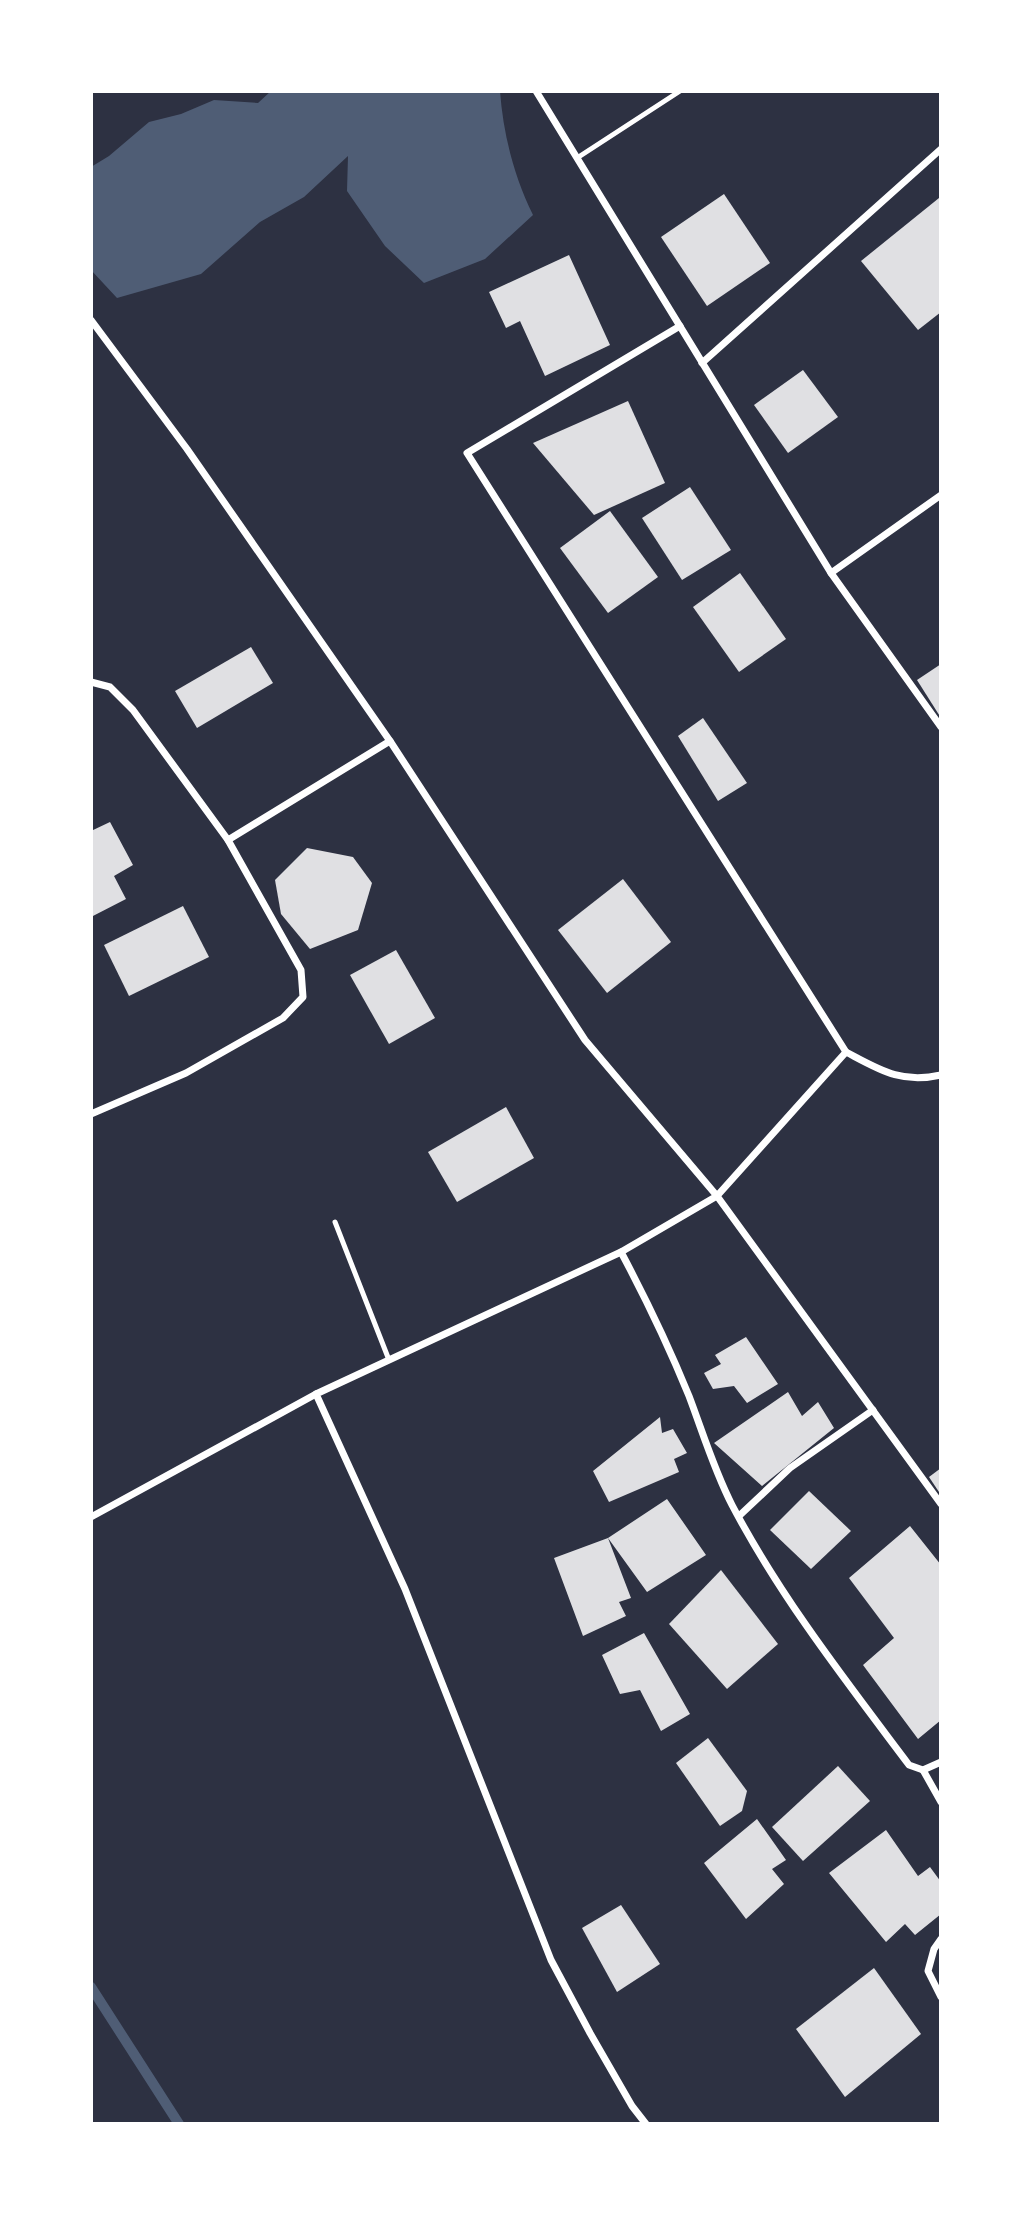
<svg xmlns="http://www.w3.org/2000/svg" width="1032" height="2215" viewBox="0 0 1032 2215" font-family="'Nunito Sans',sans-serif">
<style>
.water{fill:#4f5d75}
.lines{fill:none;stroke-linecap:round;stroke-linejoin:round}
.stream{stroke:#4f5d75;stroke-width:10}
.building{fill:#e0e0e3}
.service{stroke:#fff;stroke-width:5}
.minor{stroke:#fff;stroke-width:7}
</style>
<rect width="100%" height="100%" fill="#2d3142"/>
<path class="water" d="M271 91H500C503 133 514 177 533 215L485 259 424 283 385 246 347 191 348 156 304 197 260 222 201 274 117 298 91 270V167L109 156 149 122 181 114 214 100 258 103Z"/>
<g class="lines">
<path class="stream" d="M91 1987 179 2124"/>
</g>
<g class="building">
<path d="M724 194 770 263 707 306 661 237Z"/>
<path d="M939 198 941 201V312L918 330 861 261Z"/>
<path d="M569 255 610 345 545 376 520 321 506 328 489 292Z"/>
<path d="M803 370 838 417 788 453 754 405Z"/>
<path d="M628 401 665 483 594 515 533 443Z"/>
<path d="M690 487 731 550 682 580 642 518Z"/>
<path d="M610 511 658 577 608 613 560 548Z"/>
<path d="M740 573 786 639 739 672 693 607Z"/>
<path d="M251 647 273 683 197 728 175 691Z"/>
<path d="M941 664V718L917 680Z"/>
<path d="M703 718 747 783 718 801 678 736Z"/>
<path d="M110 822 133 865 114 876 126 899 91 917V831Z"/>
<path d="M307 848 353 857 372 883 358 930 310 949 281 914 275 880Z"/>
<path d="M623 879 671 942 607 993 558 930Z"/>
<path d="M183 906 209 957 129 996 104 945Z"/>
<path d="M396 950 435 1018 389 1044 350 975Z"/>
<path d="M506 1107 534 1158 457 1202 428 1152Z"/>
<path d="M746 1337 778 1384 747 1403 734 1386 713 1389 704 1373 721 1364 715 1355Z"/>
<path d="M788 1392 802 1416 818 1402 834 1428 762 1486 714 1443Z"/>
<path d="M660 1417 662 1433 673 1429 687 1453 674 1459 679 1472 609 1502 593 1471Z"/>
<path d="M941 1468V1495L929 1477Z"/>
<path d="M809 1491 851 1531 811 1569 770 1530Z"/>
<path d="M667 1499 706 1555 647 1592 608 1538 631 1598 619 1602 626 1616 583 1636 554 1558 608 1538Z"/>
<path d="M910 1526 941 1565V1720L918 1739 863 1665 894 1638 849 1578Z"/>
<path d="M721 1570 778 1644 727 1689 669 1624Z"/>
<path d="M644 1633 690 1714 661 1731 640 1690 620 1694 602 1655Z"/>
<path d="M708 1738 747 1791 742 1811 720 1826 676 1763Z"/>
<path d="M838 1766 870 1801 803 1861 772 1827Z"/>
<path d="M757 1819 786 1860 772 1869 784 1884 746 1919 704 1863Z"/>
<path d="M886 1830 918 1876 930 1867 941 1882V1914L915 1935 905 1924 886 1942 829 1873Z"/>
<path d="M621 1905 660 1964 617 1992 582 1928Z"/>
<path d="M874 1968 921 2034 845 2097 796 2029Z"/>
</g>
<g class="lines">
<g class="service">
<path d="M577 158 680 91"/>
<path d="M335 1222 389 1360"/>
</g>
<g class="minor">
<path d="M536 91 831 573 941 727"/>
<path d="M91 320 187 449 390 741 585 1040 717 1196 621 1252 316 1394 405 1589 551 1960 590 2033 632 2106 646 2124"/>
<path d="M680 326 467 453 846 1052"/>
<path d="M702 363 941 149"/>
<path d="M831 573 941 495"/>
<path d="M91 682 110 687 133 710 228 840 301 970 303 997 283 1018 186 1073 91 1114"/>
<path d="M228 840 390 741"/>
<path d="M941 1075C901 1084 880 1070 846 1052L717 1196 941 1504"/>
<path d="M621 1252C646 1299 669 1347 689 1396 703 1433 714 1470 732 1505 781 1598 846 1681 909 1765L923 1770 941 1762"/>
<path d="M739 1516 790 1468 873 1410"/>
<path d="M91 1517 316 1394"/>
<path d="M923 1770 941 1802"/>
<path d="M941 1939 934 1949 928 1971 941 1997"/>
</g>
</g>
<rect width="1032" height="2215" fill="none" stroke="#ffffff" stroke-width="186"/>
</svg>
